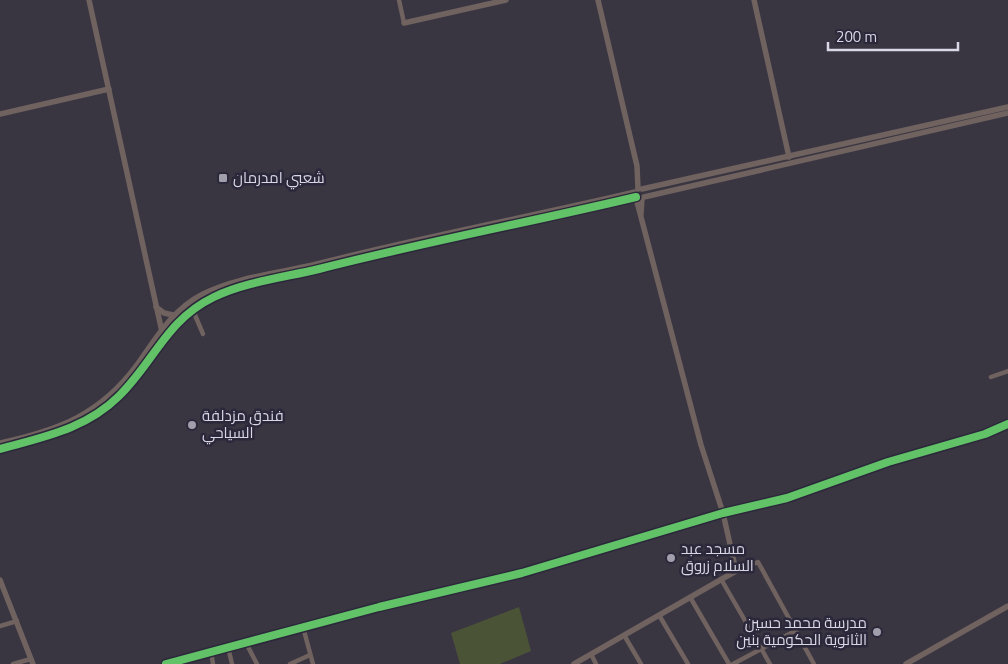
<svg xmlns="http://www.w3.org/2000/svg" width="1008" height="664" viewBox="0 0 1008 664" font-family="'Titillium Web',Cairo,sans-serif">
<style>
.pitch{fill:#4b5336}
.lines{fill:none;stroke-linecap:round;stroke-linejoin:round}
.minor{stroke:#70625f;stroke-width:4.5}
.tertiary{stroke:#70625f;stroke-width:5.5}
.cycleway-casing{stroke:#2c283b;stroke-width:11}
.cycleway{stroke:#61c268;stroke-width:8}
.poi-dot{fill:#a29fac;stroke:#2c283b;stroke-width:2}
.labels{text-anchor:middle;stroke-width:5;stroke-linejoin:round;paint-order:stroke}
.poi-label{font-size:15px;fill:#dad8e5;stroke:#2c283b;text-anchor:start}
</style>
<rect width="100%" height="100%" fill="#393642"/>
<path class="pitch" d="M519 607 531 651 500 664H460L451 633Z"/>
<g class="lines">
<g class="minor">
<path d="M399 0 404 23"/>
<path d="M192 308 203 334"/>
<path d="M991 377 1008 371"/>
<path d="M736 571 758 562 814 664"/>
<path d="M721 579 770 664"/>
<path d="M690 597 729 664"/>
<path d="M659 615 688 664"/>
<path d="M0 626 17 621"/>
<path d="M303 627 313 664"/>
<path d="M624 635 641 664"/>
<path d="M246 643 257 664"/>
<path d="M228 647 232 664"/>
<path d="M211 651 213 664"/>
<path d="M591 654 596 664"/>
<path d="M13 664 31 659"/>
<path d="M166 664 379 607 522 573 723 513 787 498 888 462 985 434 1008 424"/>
<path d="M290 664 310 655"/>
<path d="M733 664 795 631"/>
</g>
<g class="tertiary">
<path d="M89 0 162 332"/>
<path d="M598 0 637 166 638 189"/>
<path d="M754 0 789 157"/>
<path d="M404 23 506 0"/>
<path d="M0 114 109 89"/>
<path d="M642 189 1008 107"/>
<path d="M644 197 1008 113"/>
<path d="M641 214 642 198"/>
<path d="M156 307 164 313 173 315"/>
<path d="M0 443C59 430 100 415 137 365 157 337 172 310 203 294 237 277 280 273 317 264 422 237 529 217 635 192"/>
<path d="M0 449C43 437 86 429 119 396 154 362 166 320 214 297 244 282 286 277 319 269 424 242 531 222 636 197"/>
<path d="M0 580 33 664"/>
<path d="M574 664 736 571 723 513 701 445 636 198"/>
<path d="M906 664 1008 606"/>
</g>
<defs>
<g id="cycleway">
<path d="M0 449C43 437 86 429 119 396 154 362 166 320 214 297 244 282 286 277 319 269 424 242 531 222 636 197"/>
<path d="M166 664 379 607 522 573 723 513 787 498 888 462 985 434 1008 424"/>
</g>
</defs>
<use href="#cycleway" class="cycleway-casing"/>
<use href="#cycleway" class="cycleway"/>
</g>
<g class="poi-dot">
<rect x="218" y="173" width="10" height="10" rx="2.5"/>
<circle cx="192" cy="425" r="5"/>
<circle cx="671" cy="558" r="5"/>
<circle cx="877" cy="632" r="5"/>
</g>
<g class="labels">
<g class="poi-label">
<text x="233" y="183">شعبي امدرمان</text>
<text x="202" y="421">فندق مزدلفة<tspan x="202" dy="17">السياحي</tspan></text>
<text x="681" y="554">مسجد عبد<tspan x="681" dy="17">السلام زروق</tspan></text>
<text x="867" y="628" text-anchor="end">مدرسة محمد حسين<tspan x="867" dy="17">الثانوية الحكومية بنين</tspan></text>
</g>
</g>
<path d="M828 42v8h130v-8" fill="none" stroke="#dad8e5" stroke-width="2.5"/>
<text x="836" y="42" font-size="15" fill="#dad8e5" stroke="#2c283b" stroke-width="4" paint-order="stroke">200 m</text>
</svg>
